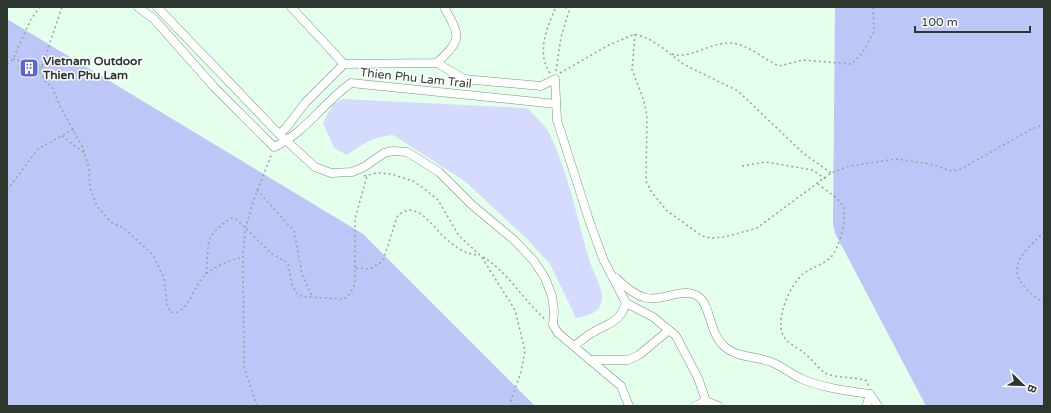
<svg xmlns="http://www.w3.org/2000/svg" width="1051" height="413" viewBox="0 0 1051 413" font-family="'Varela Round',sans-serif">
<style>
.green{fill:#bcc6f7}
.water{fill:#d4dbfc}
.building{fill:#a5c5ae}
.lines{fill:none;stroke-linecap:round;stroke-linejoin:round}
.minor-casing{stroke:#76957f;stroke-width:9}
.path{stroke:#92a697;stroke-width:1.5;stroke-dasharray:2 3;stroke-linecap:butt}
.minor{stroke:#fff;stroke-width:8}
.labels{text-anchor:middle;stroke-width:3;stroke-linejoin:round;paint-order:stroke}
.poi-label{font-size:12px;font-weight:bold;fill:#2c382f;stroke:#fff;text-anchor:start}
.street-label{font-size:12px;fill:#2c382f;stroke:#fff}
</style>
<rect width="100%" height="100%" fill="#e4ffeb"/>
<g class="green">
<path d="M835 7H1044V406H926L835 233 833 223Z"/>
<path d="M7 19 363 234 535 406H7Z"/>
</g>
<path class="water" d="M343 99 527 108C534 115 543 123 548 131 567 167 578 222 590 262 594 274 603 288 602 300 600 313 587 316 576 318L550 264 528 240 466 182 393 135C375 136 362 144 347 155L334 148 323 123 333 104Z"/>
<path class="building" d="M20 63 41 67 40 74H28L17 70Z"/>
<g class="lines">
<defs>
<g id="minor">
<path d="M138 7 154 19 215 88 274 147C304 134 324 102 351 83L556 104"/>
<path d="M157 7 279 134 315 167 331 173 352 172 364 167 384 153 393 151 407 152 439 172 471 204 514 240 534 261 545 278 552 296 554 311 553 325 558 333 621 386 629 406"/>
<path d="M291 7 344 64"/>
<path d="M437 63 464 79 541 86 555 79 557 120 590 223 604 261 626 303 653 317 676 336 698 378 706 401 718 406"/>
<path d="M279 134 286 128 305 103 344 64 437 63C462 39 461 37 444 7"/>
<path d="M616 278C624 286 634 295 646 298 662 302 684 286 699 297 711 306 709 334 725 347 738 358 756 356 771 362 782 366 791 374 802 379 823 388 848 391 870 394"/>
<path d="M574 346C580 342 586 336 592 333 608 323 620 323 626 303"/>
<path d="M590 360H628L639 355 669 330"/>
<path d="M870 394 878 406"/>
<path d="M695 406 706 401"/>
<path d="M868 406 867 404 870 394"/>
</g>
</defs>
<use href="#minor" class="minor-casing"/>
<g class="path">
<path d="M635 34 632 70 644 101 647 116 646 181 651 191 666 210 702 236 711 238 725 237 757 228 831 173 849 166 897 159 930 164 952 171 959 170 1030 130 1044 124"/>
<path d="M672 54C688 60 709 43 729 43 747 43 763 59 779 66L803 60 851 64 861 55 874 32 873 7"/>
<path d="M13 59 42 66V74L44 80 52 87 60 106 82 146 89 168 90 188 97 206 111 222 125 229 153 255 164 278 167 306 171 312 176 313C191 305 194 286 206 274 215 266 231 260 243 257"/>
<path d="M7 64 13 59 31 19 40 7"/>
<path d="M42 66 62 7"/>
<path d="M556 71 561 37 569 11 565 7"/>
<path d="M550 73C536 53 547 27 556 7"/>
<path d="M560 73 609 45 635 34 649 39 663 48 683 64 738 91 803 153 831 173"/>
<path d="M62 136 84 153"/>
<path d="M742 166 766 162 812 170 826 179"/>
<path d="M364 176 377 173 391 174 413 181 422 187 438 200 459 236 481 256 515 310 525 351 521 372 511 400 512 406"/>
<path d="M818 184C825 190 839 198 843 206 848 216 839 249 831 257 823 265 812 267 803 274 790 285 775 319 783 335 786 342 797 348 803 352 810 357 819 369 825 373 838 379 854 376 867 381L869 387"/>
<path d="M7 190 38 149 74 129"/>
<path d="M257 190 294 231 302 274 312 296"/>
<path d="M1044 232C1029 247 1005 265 1024 286 1030 293 1036 299 1044 302"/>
<path d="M483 257C508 272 523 300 545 319"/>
<path d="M356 268 370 269 383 261 397 217C415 197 433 227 444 237 454 246 465 255 479 255"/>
<path d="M206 274C210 243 202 238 231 218L236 219 272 254 288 263 292 285 298 295 306 297 344 299 350 294 355 284V219L367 176"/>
<path d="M257 406 244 367 243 257 245 230 253 202 272 153"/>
</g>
<use href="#minor" class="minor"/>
</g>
<defs>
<symbol id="building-square" viewBox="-11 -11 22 22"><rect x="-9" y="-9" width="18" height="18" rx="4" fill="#5b64db" stroke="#fff"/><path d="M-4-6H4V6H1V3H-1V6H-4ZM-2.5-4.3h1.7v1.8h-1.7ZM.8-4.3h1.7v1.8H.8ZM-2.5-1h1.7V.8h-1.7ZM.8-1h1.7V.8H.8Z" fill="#fff"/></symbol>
</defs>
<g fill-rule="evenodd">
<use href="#building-square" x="18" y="57" width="22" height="22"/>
</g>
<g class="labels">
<g class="poi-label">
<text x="43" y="65">Vietnam Outdoor<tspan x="43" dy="14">Thien Phu Lam</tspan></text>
</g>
<g class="street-label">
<text transform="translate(416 78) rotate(6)" y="4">Thien Phu Lam Trail</text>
</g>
</g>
<rect width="1051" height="413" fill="none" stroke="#2c382f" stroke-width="16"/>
<g transform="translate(1023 385) rotate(113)" stroke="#ffffff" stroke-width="3" paint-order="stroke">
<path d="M0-3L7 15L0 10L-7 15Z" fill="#2c382f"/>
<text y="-6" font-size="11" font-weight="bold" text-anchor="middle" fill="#2c382f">B</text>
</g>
<path d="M915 26v6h115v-6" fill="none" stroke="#2c382f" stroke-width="2"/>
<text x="921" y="26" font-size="12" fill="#2c382f" stroke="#ffffff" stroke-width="3" paint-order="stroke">100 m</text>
</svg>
